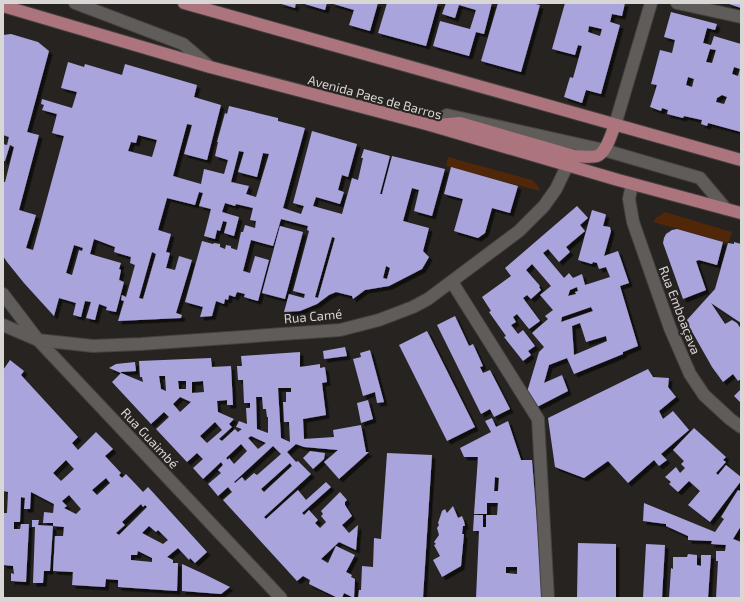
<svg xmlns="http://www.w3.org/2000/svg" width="744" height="601" viewBox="0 0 744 601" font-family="'Exo 2',sans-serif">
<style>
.green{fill:#51270a}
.building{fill:#a9a4dc;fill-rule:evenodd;filter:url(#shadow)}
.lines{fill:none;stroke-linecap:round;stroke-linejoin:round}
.minor-casing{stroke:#444140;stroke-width:14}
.major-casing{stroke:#444140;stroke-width:14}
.minor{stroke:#5f5c5a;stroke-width:12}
.major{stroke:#ac757d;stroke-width:12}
.labels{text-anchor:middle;stroke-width:4;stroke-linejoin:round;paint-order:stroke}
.street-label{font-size:13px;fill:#d9d7d6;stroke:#262321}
</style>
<defs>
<filter id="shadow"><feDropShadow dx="3.5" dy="3.5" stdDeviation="0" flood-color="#0009"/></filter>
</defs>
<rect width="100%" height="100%" fill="#262321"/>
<g class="green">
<path d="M448 157 532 180 538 186 540 191 446 166Z"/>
<path d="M665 212 732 232 728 243 653 222 656 218Z"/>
</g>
<g class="building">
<path d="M278 3H296L295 8Z"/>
<path d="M301 3H327L325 10Z"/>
<path d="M330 3H378L370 31 349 25 354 10Z"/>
<path d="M387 3H438L426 46 378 33Z"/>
<path d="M446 3H492L484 34 476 32 469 56 433 46 440 21 470 29 476 10 459 5 455 18 442 14Z"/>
<path d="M498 3H532L540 5 521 72 481 61Z"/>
<path d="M565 3H625L622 16 612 14 610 22 620 25 601 94 586 90 582 103 564 97 570 77 573 78 582 46 578 45 575 55 552 49ZM589 26 602 29 600 36 588 32Z"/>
<path d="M726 3H741V8Z"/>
<path d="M671 12 717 24 715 30 707 28 703 43 711 45 714 36 741 44V132L708 123 707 126 701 124 702 120 684 116 683 118 667 114 668 110 662 108 661 111 650 107 657 85 651 84 660 50 672 53 675 40 664 37ZM710 49 716 50 712 63 706 62ZM734 67 740 69 738 76 732 74ZM688 77 694 79 692 87 686 85ZM722 95 727 97 724 104 716 102 717 98Z"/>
<path d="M11 34 38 42 49 51 27 132 39 135 19 210 36 215 26 248 33 250 64 136 52 133 57 114 42 110 44 105 41 104 42 99 72 108 77 92 61 88 68 62 84 67 85 64 122 75 125 64 197 85 194 97 221 105 207 160 184 154 192 125 187 124 173 176 201 184 204 169 224 174 228 160 215 156 218 142H217L225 113 227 114 229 106 278 118V121L305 128 283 208 301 214 304 206 293 203 312 131 357 144 348 177 342 175 338 190 344 192 340 204 316 197 313 206 342 214 352 178 358 180 363 158H361L364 149 390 156 380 194H382L392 156 445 169 432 216 414 211 419 190 412 188 403 221 429 228 423 251 429 257 422 269 389 286 365 290 353 299 352 296 336 292 329 295 317 304 300 311 284 312 289 294 304 298 305 294 293 291 309 231 307 230 308 226 281 219 273 246 251 240 243 271 250 273 255 256 269 260 258 301 244 297 245 294 237 292 235 297 229 295 228 300 225 299 224 304 216 301 212 316 200 317 203 307 185 302 202 241 213 244 214 243 220 244V247L225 249 226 245 231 246V248L237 250 241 232H243L245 225 255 228 256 221 250 220 253 208 236 204 235 206 225 203 222 212 239 217 234 236 224 233 227 222 223 221 220 231 217 230 215 239 204 236 211 209 199 206 203 193 199 192 195 205 167 198 158 230 171 234 166 252 170 253 166 268 175 270 179 256 192 260 176 313 182 315 181 318 118 321 124 301 121 300 122 295 126 297 135 265 130 263 131 257 114 252 115 247 94 239 90 254 121 263 119 269 121 270 119 280 124 282 116 312 106 310 107 307 99 304 95 320 86 318 91 302 85 301 81 317 73 315 76 303 59 298 54 316 24 283 7 262 3 256V182H5L14 147 10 145 5 161H3V144L7 145 9 137 3 135V35ZM138 135 157 140 152 157 128 151 131 142 136 143ZM239 151 244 152 238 172 257 177 263 153 269 154 256 197 246 194 249 186 231 182ZM332 237 335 238 318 298 315 297ZM74 245 83 248 82 251 79 250 72 275 66 273ZM152 252 156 254 143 299 139 298ZM386 266 390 268 387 279 383 278Z"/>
<path d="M451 167 518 186 510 213 492 208 485 233 478 238 454 231 463 199 444 194Z"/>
<path d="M577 206 588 218 580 225 585 231 566 247 570 252 559 262 548 249 543 253 564 278 569 273 573 278 582 274 585 285 610 277 606 267 599 269 597 263 593 262 592 264 578 260 592 210 605 214 606 215 603 226 610 227 611 231 604 256 618 251 629 283 620 286 638 346 623 352V354L574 374 567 358 549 365 544 383 562 375 568 391 537 407 527 392 539 352 544 347 532 333 548 319 545 316 553 310 540 295 551 286 532 264 526 270 540 286 539 287 541 290 531 299 527 295 523 298 540 321 529 329 517 314 513 317 516 322 511 325 518 334 523 330 535 346 528 351 531 355 523 361 504 337 506 336 489 312 491 311 482 297 511 276 505 268ZM577 287 578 291 575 292 576 294 568 296 570 290ZM591 307 593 311 561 322 562 317ZM580 323 586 342 606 336 607 341 574 355 572 326Z"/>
<path d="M280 226 303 232 285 299 262 293Z"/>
<path d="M677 229 723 242 717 265 699 260 696 261 706 290 683 299 663 243 664 238 666 234 672 230Z"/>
<path d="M734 242 741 244V323L711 303 725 324 732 320 737 323 741 329V379L738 381 733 374 723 382 712 367 686 321 715 289 728 243 734 244Z"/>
<path d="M455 316 469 346 473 344 483 366 480 367 483 373 490 370 510 409 494 417 490 409 481 414 437 325Z"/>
<path d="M427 331 475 427 447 441 399 345Z"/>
<path d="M345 347 347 356 324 359 323 351Z"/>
<path d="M370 350 384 402 377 403 375 392 363 396 353 359 361 357 360 353Z"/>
<path d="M300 352V367L320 364V368L325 367 327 382 322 383 326 415 303 419 304 439 334 437 333 430 361 425 366 452H369L339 479 324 462 338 450 304 447 296 444 287 452 296 462 298 461 311 474 264 517 266 519 298 490 306 500 326 482 331 487 302 513 304 515 309 510 318 520 315 523 320 528 326 522 321 516 323 514 321 511 340 492 347 500 345 502V505L352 516 342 525 349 533 358 525 356 550 339 542 321 559 328 563 336 546 355 555 346 572 352 575 351 577 355 579 354 598 344 593 342 598H338L309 584 310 580 303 576 297 581 223 500 232 492 228 487 218 496 208 484 221 473 218 470 223 465 221 462 203 479 193 468 203 459 197 453 187 462 156 429 169 417 164 412 151 424 112 382 121 373 143 382 142 377H140L139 361 211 358 212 367 231 366 233 405H227V400L217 401 218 412 234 419 229 424 232 427 219 439 222 441 235 429 238 432 242 429 236 427 239 421 247 424 246 408H250V403H244L243 380H238L237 366H242L241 356ZM159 376H165L166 391 161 389ZM178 381H186V389H179ZM203 381 204 392 192 393V382ZM278 388H291V392H286V402H283L284 422H289L290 442 281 438ZM180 397 191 402 180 412 173 404ZM256 397H262L263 409H266L267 417H268V433L257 429ZM215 422 222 430 207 443 200 436ZM251 436 266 443 258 449 248 438ZM241 444 247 451 234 464 229 458 228 460 226 458ZM273 446 281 454 257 475 254 473 245 481 242 477 235 483 234 482ZM290 463 292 466 264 492 261 489Z"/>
<path d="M10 360 24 371 21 375 78 437 72 443 78 450 96 432 113 449 105 456 121 473 119 475 122 478 126 474 143 492 148 487 207 552 195 563 190 558 189 560 178 548 167 557 173 560V563H178L177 591 118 587V580L106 579 105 587 72 585 73 572 53 571 55 536H63L64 527 53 526V523H43L44 512 53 513 54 504 31 492 30 509H24L25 498 21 497 20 522H14V529H20L21 524H29L26 582 11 581V573L14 574 13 566 3 565V513H7L8 492 3 491V370ZM66 460 74 469 61 481 53 473ZM106 478 110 483 97 495 92 490ZM69 495 81 509 76 514 64 508 67 506 62 501ZM141 504 143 507 145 505 147 507 119 535 116 533 125 525 122 522ZM149 526 156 532 158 530 168 540 163 544 142 533ZM138 551 152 558V562L131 560V555H137Z"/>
<path d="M135 362 136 371 121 372V373L109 368 116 364Z"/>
<path d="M648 369 653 377 669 378 668 387 676 397 659 411 663 419 673 411 689 430 661 454 667 460 659 466 654 460 628 483 608 461 584 478 555 467 548 418Z"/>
<path d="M741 389V403L734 396Z"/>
<path d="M368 400 373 419 361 423 357 403Z"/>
<path d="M492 418 496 427 508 421 521 460H532L543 598H476L479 531H473L474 515H483V527H486V515H497L498 503H487V514H474L478 457H464L460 448 491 432 485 421ZM495 477 499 478 498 491H494ZM506 567H517V574L506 573Z"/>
<path d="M694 428 726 457 723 460 726 462 716 473 718 475 726 465 741 477V481L710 522 688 505 700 491 689 481 678 492 669 484 671 482 665 477 676 467 680 473 685 468 681 464 684 461 673 450Z"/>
<path d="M310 451 325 453 324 459 313 469 303 458Z"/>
<path d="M387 453 432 455 423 598H358L359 590H361L362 566 373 567 374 538 381 539Z"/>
<path d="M741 488V526L733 539 741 542V598H716L718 561H716V551H725L726 545 711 544 712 541 688 540V536L666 526V524L643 521 644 503 715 532 724 519 721 517 738 490 740 491Z"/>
<path d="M453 506 458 518 462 516 464 521 465 526H463L462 534H464L461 566 442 577 433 560 440 556 434 545 436 544 434 542 439 535 437 528 439 525 438 523 442 511 445 509 447 513Z"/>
<path d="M32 520H39L38 525 53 526 50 571H44L43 583H33L35 527H32Z"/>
<path d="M578 543 616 544V598H577Z"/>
<path d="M646 544 665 545 662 598H643Z"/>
<path d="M688 554 697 555V565L701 566V555H711L708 598H669L671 568 673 569V557H687Z"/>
<path d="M182 564 204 574 230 587 221 594 182 591Z"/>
</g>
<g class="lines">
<defs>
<g id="minor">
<path d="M75 3 183 44 210 67"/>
<path d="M677 3 741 17"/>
<path d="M430 125 447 115 604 150 700 178 726 209"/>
<path d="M615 125 651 3"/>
<path d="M632 184 629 199 633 222 670 328 690 374 704 395 730 419 741 427"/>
<path d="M452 282 538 419 548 598"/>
<path d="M3 294 38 340 281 598"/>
<path d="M3 325 38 340 93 346 141 344 340 330 379 320 413 307 428 299 519 231 544 206 556 189 567 166"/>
</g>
<g id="major">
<path d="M184 3 741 160"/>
<path d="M3 6 210 67 430 125 618 180 741 213"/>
<path d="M437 125 460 123 574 156C581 156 590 158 597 156 607 152 611 134 615 125"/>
</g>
</defs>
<use href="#minor" class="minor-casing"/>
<use href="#major" class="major-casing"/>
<use href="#minor" class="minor"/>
<use href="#major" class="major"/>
</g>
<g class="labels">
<g class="street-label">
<text transform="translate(375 97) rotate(15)" y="5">Avenida Paes de Barros</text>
<text transform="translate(680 310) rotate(69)" y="5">Rua Emboaçava</text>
<text transform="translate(313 316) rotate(-5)" y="5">Rua Camé</text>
<text transform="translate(150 438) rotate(47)" y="5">Rua Guaimbé</text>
</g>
</g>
<rect width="744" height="601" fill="none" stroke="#d9d7d6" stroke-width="8"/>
</svg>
